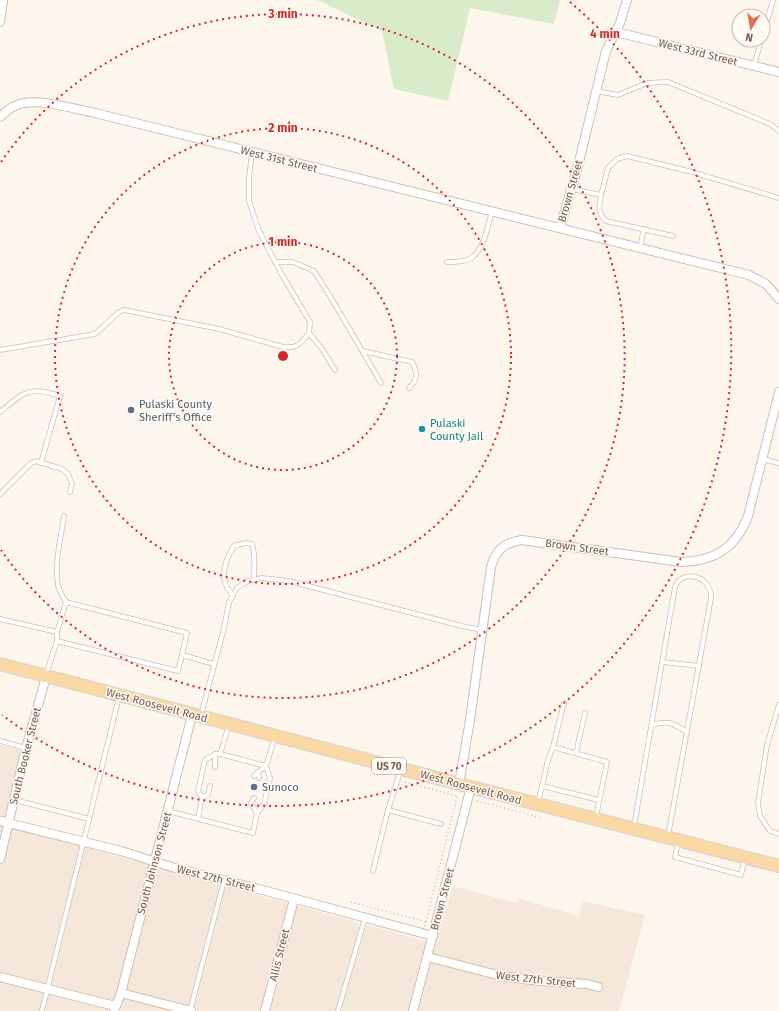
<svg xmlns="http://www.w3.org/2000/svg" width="779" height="1011" viewBox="0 0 779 1011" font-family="'Fira Sans',sans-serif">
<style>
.residential{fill:#f5e8da}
.green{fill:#d8ecc9}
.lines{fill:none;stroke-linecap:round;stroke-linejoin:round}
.lane-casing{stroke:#d1beb0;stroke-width:5.5}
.street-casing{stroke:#d1beb0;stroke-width:10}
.primary-casing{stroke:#dad1cd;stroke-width:14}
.path{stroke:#d9b8a5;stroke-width:1.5;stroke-dasharray:1 3;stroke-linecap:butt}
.lane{stroke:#fff;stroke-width:4}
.street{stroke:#fff;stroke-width:8}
.primary{stroke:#fbd9a5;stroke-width:12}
.ring{fill:none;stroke:#d62828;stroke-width:2;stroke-dasharray:2 4}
.service-dot{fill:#5c6f8a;stroke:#fffaf3;stroke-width:1.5}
.culture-dot{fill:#0f9aa8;stroke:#fffaf3;stroke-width:1.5}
.labels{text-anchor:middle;stroke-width:3;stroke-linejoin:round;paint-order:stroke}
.shield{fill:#fffaf3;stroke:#a28b7f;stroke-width:1}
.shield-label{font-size:10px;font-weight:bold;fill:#7a5c4d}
.street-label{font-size:11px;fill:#7a5c4d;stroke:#fffaf3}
.service-label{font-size:11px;fill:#4e5e75;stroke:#fffaf3;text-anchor:start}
.culture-label{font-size:11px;fill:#0d838f;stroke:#fffaf3;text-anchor:start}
.centre{fill:#d62828;stroke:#fffaf3;stroke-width:2}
.ring-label{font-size:12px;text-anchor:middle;font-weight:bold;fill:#d62828;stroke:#fffaf3;stroke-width:3;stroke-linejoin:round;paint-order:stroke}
</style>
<rect width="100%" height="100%" fill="#fdf6ec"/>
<path class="residential" d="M0 745 23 750 8 817 15 828 436 944 453 886 517 903 519 898 579 916 583 901 645 915 619 1011H0Z"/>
<path class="green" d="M317 0H560L554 24 470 8 448 101 394 89 382 31Z"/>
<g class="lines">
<defs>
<g id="lane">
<path d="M763 35 773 0"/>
<path d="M754 66 761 40"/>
<path d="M596 91 618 95 647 83 668 82 770 124 779 131"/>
<path d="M252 152 249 178V201L259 231 281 273 310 322 309 333"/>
<path d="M572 189 601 195C599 206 597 213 606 221L673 236"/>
<path d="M601 195 608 168 617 159 627 156 692 172 779 198"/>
<path d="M640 247 644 229"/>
<path d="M275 262H293L314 271 330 296 381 383"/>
<path d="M447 262C456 262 468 262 474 256 485 245 488 225 492 211"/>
<path d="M0 350 95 334 119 312 124 310 219 329 283 347C297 349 301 343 309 333L322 349 335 370"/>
<path d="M363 351 412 362C418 373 418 379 409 388"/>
<path d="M0 412C23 393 29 385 60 396L41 463"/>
<path d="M762 459 779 463"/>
<path d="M0 494 30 464 36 461 62 469 68 474 72 484 70 492"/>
<path d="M64 516C61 538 54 563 58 585 59 591 63 597 66 602"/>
<path d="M233 596C230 592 226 587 225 582 222 570 227 556 234 546L245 543 252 544C256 556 254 567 254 580"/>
<path d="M66 602 187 633 178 671 57 641V632Z"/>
<path d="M0 619 57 632"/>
<path d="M182 655 214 664"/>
<path d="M663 662 699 666"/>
<path d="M46 674 57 641"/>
<path d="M564 703 553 747 607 762 596 817"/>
<path d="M779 705 767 745 758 803 760 816 770 831 779 834"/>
<path d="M201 715 224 628 229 602 237 588 248 581 262 578 289 581 462 626 482 630"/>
<path d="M652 725C668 720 673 723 687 732"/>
<path d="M0 741 26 748"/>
<path d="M576 753 585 713"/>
<path d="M220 754 229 725"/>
<path d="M215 767V754"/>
<path d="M254 776 258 772"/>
<path d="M259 778 258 772 266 766 275 737"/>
<path d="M542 786 599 800"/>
<path d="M202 797 208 795 210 786"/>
<path d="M254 798 251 803 257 813"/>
<path d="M15 800 89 819"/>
<path d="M538 803 548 760 553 747"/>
<path d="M388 810 441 824"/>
<path d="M168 811 253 833 257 813 264 804 270 778 266 766 220 754H215L205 760 198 791 202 797 198 819"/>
<path d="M634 826 675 587C681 569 711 574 711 598L668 836"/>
<path d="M678 843 675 857 741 875 745 859"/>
<path d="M373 871 388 810 401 769"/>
<path d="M42 1011 119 697"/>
<path d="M190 1011 224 881"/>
<path d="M338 1011 365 918"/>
</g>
<g id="street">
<path d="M0 22 3 0"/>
<path d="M616 32 779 72"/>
<path d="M0 117C4 113 9 108 15 106 35 96 73 109 95 113L749 275 766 284 779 299"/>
<path d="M560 228 577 170 606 51 620 23 627 0"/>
<path d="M459 784 470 720 491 567C496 550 503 543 522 540L681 562C715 561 736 548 748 516L779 392"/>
<path d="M0 821 121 851 175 868 270 892 433 936"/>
<path d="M0 859 26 748 46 677"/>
<path d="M428 957 501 976 540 981 587 984 598 987"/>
<path d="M0 977 115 1006"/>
<path d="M121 993 191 1011"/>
<path d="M114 1011 121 993 192 715"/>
<path d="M265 1011 294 899"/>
<path d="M413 1011 471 787"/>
</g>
<path id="primary" d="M0 664 471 787 779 866"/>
</defs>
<use href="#lane" class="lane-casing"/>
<use href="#street" class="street-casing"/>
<use href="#primary" class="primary-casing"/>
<g class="path">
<path d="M405 782 457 796"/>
<path d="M477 801 542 818"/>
<path d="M351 902 426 922"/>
<path d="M425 926 457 796"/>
</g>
<use href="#lane" class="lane"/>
<use href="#street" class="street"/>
<use href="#primary" class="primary"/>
</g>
<g class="ring">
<circle cx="283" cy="356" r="114"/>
<circle cx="283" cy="356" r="228"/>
<path d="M1 162A342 342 0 1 1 1 550"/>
<path d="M570 2A456 456 0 0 1 2 715"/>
</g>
<g class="service-dot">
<circle cx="131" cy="410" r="4"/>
<circle cx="254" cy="787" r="4"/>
</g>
<circle class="culture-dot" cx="422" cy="429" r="4"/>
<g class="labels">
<rect class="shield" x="372" y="758" width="34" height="16" rx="3"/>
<g class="shield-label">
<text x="389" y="770">US 70</text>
</g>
<g class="street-label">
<text transform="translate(698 52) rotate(14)" y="4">West 33rd Street</text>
<text transform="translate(279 159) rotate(14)" y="4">West 31st Street</text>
<text transform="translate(570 191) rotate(-74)" y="4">Brown Street</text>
<text transform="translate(577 547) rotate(8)" y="4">Brown Street</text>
<text transform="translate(157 705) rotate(15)" y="4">West Roosevelt Road</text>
<text transform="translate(25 756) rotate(-76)" y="4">South Booker Street</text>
<text transform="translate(471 787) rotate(15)" y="4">West Roosevelt Road</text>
<text transform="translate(154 863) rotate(-75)" y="4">South Johnson Street</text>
<text transform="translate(216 878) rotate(14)" y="4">West 27th Street</text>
<text transform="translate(442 899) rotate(-75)" y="4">Brown Street</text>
<text transform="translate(279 955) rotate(-76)" y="4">Allis Street</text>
<text transform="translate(536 979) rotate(6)" y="4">West 27th Street</text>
</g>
<g class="service-label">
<text x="139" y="408">Pulaski County<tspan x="139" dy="13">Sheriff's Office</tspan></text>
<text x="262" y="791">Sunoco</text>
</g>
<g class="culture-label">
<text x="430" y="427">Pulaski<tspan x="430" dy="13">County Jail</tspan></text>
</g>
</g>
<circle cx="283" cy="356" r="6" class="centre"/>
<g class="ring-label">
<text x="283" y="18">3 min</text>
<text x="605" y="38">4 min</text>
<text x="283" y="132">2 min</text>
<text x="283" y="246">1 min</text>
</g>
<g transform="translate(751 28) rotate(191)"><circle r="19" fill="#fffaf3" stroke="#cabbb1"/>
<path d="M0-3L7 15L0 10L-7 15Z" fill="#e76f51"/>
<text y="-6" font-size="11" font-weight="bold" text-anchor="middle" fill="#7a5c4d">N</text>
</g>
</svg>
